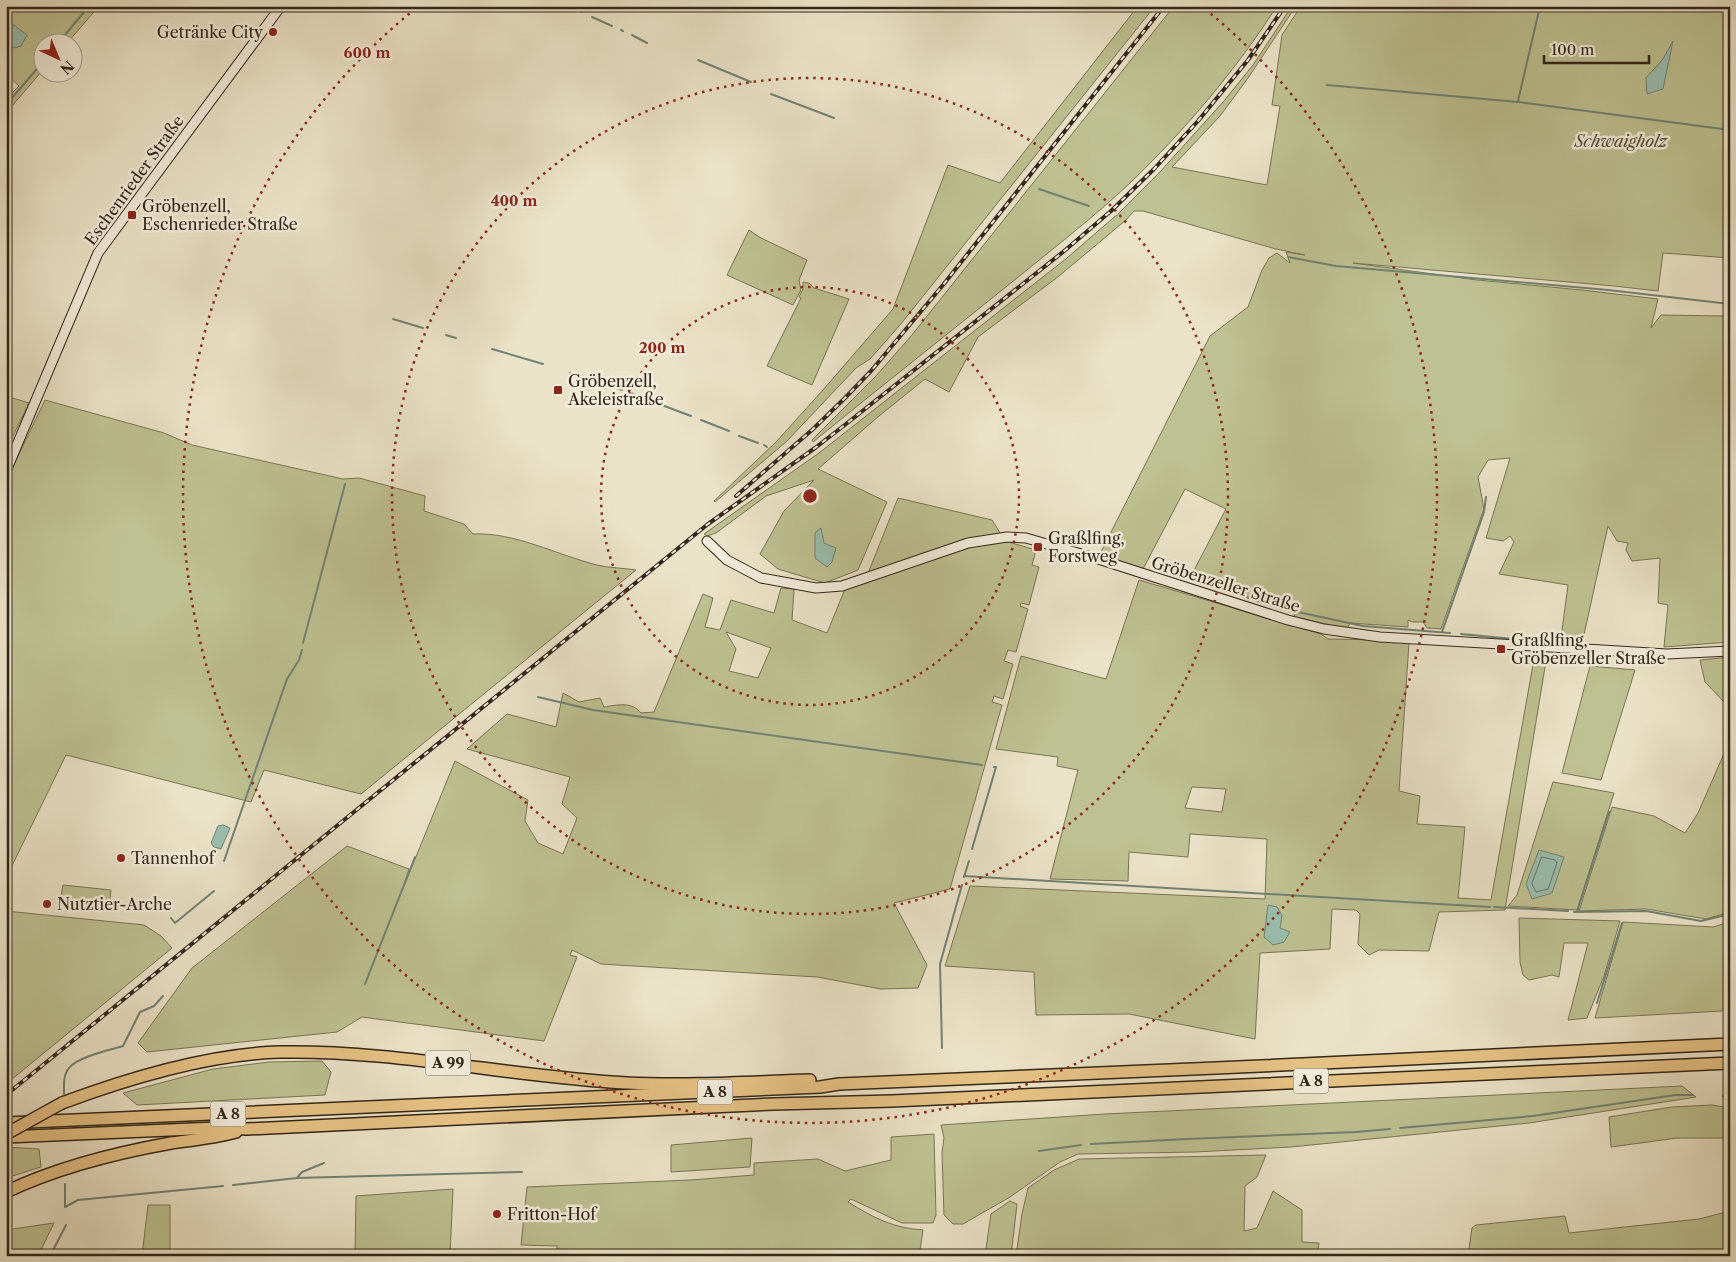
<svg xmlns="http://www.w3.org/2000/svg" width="1736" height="1262" viewBox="0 0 1736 1262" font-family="'Libre Caslon Text',serif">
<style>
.green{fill:#bec191;stroke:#787455;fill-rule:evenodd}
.water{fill:#99bfb0;stroke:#708274}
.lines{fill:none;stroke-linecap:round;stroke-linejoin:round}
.shore{stroke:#667364;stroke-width:1}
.stream{stroke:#708274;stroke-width:2}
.secondary-casing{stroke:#322719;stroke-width:11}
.highway-casing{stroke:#322719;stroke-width:14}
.secondary{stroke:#f2eddb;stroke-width:9}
.highway{stroke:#e6c284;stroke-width:11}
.rail-casing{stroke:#322719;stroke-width:4}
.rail{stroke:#f2eddb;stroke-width:2;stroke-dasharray:5.5;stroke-linecap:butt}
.highway-bridge-casing{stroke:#322719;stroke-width:14;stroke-linecap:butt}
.highway-bridge{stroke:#e6c284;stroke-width:11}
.ring{fill:none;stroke:#8f2418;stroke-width:2.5;stroke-dasharray:2.5 5}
.poi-dot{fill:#8f2418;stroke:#f2eddb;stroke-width:2}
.labels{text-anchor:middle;stroke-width:5;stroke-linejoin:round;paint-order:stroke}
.shield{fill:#f2eddb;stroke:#6c6253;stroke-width:1}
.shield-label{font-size:15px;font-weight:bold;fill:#322719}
.poi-label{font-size:16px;fill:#322719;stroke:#f2eddb;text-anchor:start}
.park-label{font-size:16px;font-style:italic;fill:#554e37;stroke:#f2eddb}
.street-label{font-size:16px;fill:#322719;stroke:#f2eddb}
.centre{fill:#8f2418;stroke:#f2eddb;stroke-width:2.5}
.ring-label{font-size:15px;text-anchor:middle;font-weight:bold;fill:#8f2418;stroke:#f2eddb;stroke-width:5;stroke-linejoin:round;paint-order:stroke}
</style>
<rect width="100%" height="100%" fill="#ebe3c8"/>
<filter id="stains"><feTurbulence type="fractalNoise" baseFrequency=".004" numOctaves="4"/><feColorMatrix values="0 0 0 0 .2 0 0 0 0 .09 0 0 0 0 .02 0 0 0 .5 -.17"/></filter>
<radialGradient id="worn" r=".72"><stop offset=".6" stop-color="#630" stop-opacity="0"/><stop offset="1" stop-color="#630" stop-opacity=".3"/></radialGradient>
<g class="green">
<path d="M6 6H99L68 42H42V71L6 113V99L19 86 6 74Z"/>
<path d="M1138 6H1155L900 325 870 359 856 368 786 442 715 502 714 501 776 442 823 390 893 309 948 165 1000 183Z"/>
<path d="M1174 6H1277C1236 70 1185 130 1130 183 1094 217 1055 247 1017 278 949 333 880 387 813 442L812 440 876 376 912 335Z"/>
<path d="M1292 6H1296L1248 78 1220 116 1172 167 1267 185 1280 106 1272 105 1282 35 1301 6H1730V258L1663 253 1658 291 1614 286 1353 263 1477 280 1582 290 1658 299 1651 328 1661 315 1725 316 1730 320V642L1664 647 1668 605 1658 603 1660 558 1632 561 1626 550 1628 543 1617 541 1608 526 1583 639 1561 638 1568 585 1499 574 1514 542 1510 536 1503 541 1486 538 1510 458 1488 460 1478 477 1484 509 1441 629 1427 628 1423 622H1412L1408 620V627L1350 623 1347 629 1295 617 1293 611 1190 578 1226 509 1185 489 1143 569 1102 555 1101 552 1210 336 1248 307 1262 270 1269 258 1277 253 1290 263 1286 252 1305 255 1276 249 1143 211H1134L1126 220 1059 276 978 337 949 392 925 379 879 416 818 469 887 502 858 570 825 583 778 569 760 554 784 511 814 480 766 496 716 533 707 536 704 534 819 453 1067 258 1119 213 1159 173 1224 101 1253 65Z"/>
<path d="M749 230 759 237 807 260 799 280 801 290 793 305 727 275Z"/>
<path d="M803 282 809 283 814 288 849 299 812 385 767 366 801 298 799 297 803 289Z"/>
<path d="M6 396 29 403 6 450Z"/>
<path d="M45 400 164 433 192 445 343 479 359 478 425 496 424 511 464 524 473 534C515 532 557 555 597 565 610 568 624 568 636 570L361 794 264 770 251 802 66 755 6 878V481Z"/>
<path d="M898 498 992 520 1005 541 1036 550 1032 565 1039 567 1029 605 1021 603 1020 606 1028 609 1016 652 1008 650 1004 661 1013 664 1003 699 994 696 992 702 1002 705 950 889 894 903 927 965 918 988 881 989 817 977 601 964 572 950 570 955 577 957 544 1041 362 1017 337 1032 147 1052 138 1043 192 968 347 846 409 869 402 891 455 761 528 800 525 821 538 843 563 854 577 818 562 804 570 777 467 749 507 714 556 727 563 693 579 702 600 698 604 707C618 705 631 701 641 713L654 712 703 594 713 598 705 627 720 630 731 600 774 613 781 588 794 589 792 620 827 633 845 589 865 581ZM726 632 771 648 758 678 729 671 736 649Z"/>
<path d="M1139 580 1321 634 1328 639 1384 640 1409 643 1399 791 1420 796 1417 824 1465 827 1458 898 1491 900 1534 659 1546 661 1505 910 1439 912 1429 951 1379 950 1369 955 1358 944 1360 914 1356 910 1332 909 1330 949 1260 953 1255 1039 1129 1014 1036 1015 1034 972 945 966 970 886 1265 899 1267 839 1190 834 1188 857 1129 852 1128 881 1050 879 1078 770 1057 766 1058 757 996 749 1021 656 1106 679ZM1192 787 1226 789 1222 812 1185 808Z"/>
<path d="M1730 657V706L1726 704 1705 682 1700 660Z"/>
<path d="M1590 666 1635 670 1601 780 1562 773Z"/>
<path d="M1730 740V912L1706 919 1646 909 1579 911 1612 807 1654 816 1685 833 1698 813Z"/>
<path d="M1553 782 1614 793 1577 910 1508 906 1517 895Z"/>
<path d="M63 885 111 890 109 909 60 902Z"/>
<path d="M6 911 144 925 161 936 172 948 6 1084Z"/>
<path d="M1519 918 1620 921 1604 976 1587 1018 1568 1020 1588 943H1564L1559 977 1552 975 1529 980 1523 975 1520 962Z"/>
<path d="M1623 922 1713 927 1730 922V1001L1722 1011 1595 1018Z"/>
<path d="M322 1061 331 1072 325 1095 137 1105 123 1093 213 1069 269 1062Z"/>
<path d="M1682 1086 1696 1097 1529 1123 1291 1147 1195 1152 1078 1154 1060 1162 1010 1197 963 1224H953L944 1215 942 1153 944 1138 941 1125 1105 1114Z"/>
<path d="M1712 1105 1730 1108V1138H1677L1611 1147 1609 1117 1672 1107Z"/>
<path d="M934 1134 936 1215 933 1223H902L851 1199 848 1202C874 1218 893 1228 923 1230L920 1250 926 1251V1256H557V1246L521 1245 527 1187 691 1180 754 1175V1163L818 1159 845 1171 891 1160V1137Z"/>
<path d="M752 1138 750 1167 671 1172V1145Z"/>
<path d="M6 1147 39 1149 41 1167 6 1178Z"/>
<path d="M1266 1155 1257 1177 1245 1186 1244 1231 1257 1228 1273 1191 1302 1210V1242L1319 1243 1317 1256H1016L1022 1214 1028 1188 1054 1170 1079 1159Z"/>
<path d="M453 1189 450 1256H355L356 1196Z"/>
<path d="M1010 1201 1017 1204 1011 1256H985L991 1214Z"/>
<path d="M148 1205H170V1256H142Z"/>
<path d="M1730 1211V1256H1468L1472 1228 1476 1225 1565 1216 1569 1233 1699 1219Z"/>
<path d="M54 1223 38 1256H6V1230Z"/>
</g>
<g class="water">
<path d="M10 22 27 35 21 46 14 48 6 42V24Z"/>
<path d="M1673 41 1663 89 1647 94 1646 78 1663 59Z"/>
<path d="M821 528 824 543 836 548 832 562 827 567 815 558V533Z"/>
<path d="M223 825 230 828 221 849 214 847 211 843 218 826Z"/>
<path d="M1539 850 1564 857 1552 893 1532 899 1526 884Z"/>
<path d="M1268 905 1277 907 1282 915 1280 928 1290 932 1284 942 1273 945 1264 937Z"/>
</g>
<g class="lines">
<path class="shore" d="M1542 857 1555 860 1557 863 1548 889 1536 892 1532 884Z"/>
<g class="stream">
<path d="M570 6 582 12"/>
<path d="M592 17 612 26"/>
<path d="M621 30 623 31"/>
<path d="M632 35 647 43"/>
<path d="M59 42 89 6"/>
<path d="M698 60 751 82"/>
<path d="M1327 85 1518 102 1730 130"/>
<path d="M771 94 834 118"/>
<path d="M1518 101 1540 6"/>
<path d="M6 105 42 63"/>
<path d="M1039 189 1089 206"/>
<path d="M1288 257 1336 266 1608 290 1730 304"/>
<path d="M393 319 423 328"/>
<path d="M446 335 456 338"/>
<path d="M492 349 543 364"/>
<path d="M570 373 586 378"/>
<path d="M592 380 622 390"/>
<path d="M629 393 634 394"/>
<path d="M638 396 691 416"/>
<path d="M701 420 729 431"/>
<path d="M739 436 758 443"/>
<path d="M764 445 767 447"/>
<path d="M1200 582 1279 608 1363 626 1450 633"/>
<path d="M1442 632 1484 512 1486 497"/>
<path d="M1461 634 1524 640"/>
<path d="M303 643 345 484"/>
<path d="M538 697 593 710 982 765"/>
<path d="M972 849 996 767H994"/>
<path d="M224 861 287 679 299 660 302 650"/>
<path d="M964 876 1490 907"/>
<path d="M964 877 969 861"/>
<path d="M1494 907 1568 911"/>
<path d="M1574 912 1646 911 1701 921 1730 914"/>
<path d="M1577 912 1609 812"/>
<path d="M171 918 175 923 214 891"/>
<path d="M365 984 415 857"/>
<path d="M1597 1003 1622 923"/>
<path d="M942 1048 940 964 962 885"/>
<path d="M64 1094C64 1086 63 1075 69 1068 77 1057 110 1050 123 1046L140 1012 154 1006 163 996"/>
<path d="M1723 1096H1730"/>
<path d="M1400 1128 1533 1116 1675 1095H1693"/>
<path d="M1091 1144 1187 1139 1356 1132 1390 1129"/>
<path d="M1039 1151 1081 1145"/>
<path d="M297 1178 522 1172"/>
<path d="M65 1184V1207L78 1200 223 1186"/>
<path d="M233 1185 297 1178 302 1172 324 1163"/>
<path d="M50 1256 66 1225"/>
</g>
<defs>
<g id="secondary">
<path d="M6 471 98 253 281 6"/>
<path d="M707 541 727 560 761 578 816 588 842 586 968 543 1007 537 1026 538 1095 558 1288 620 1324 629 1380 637 1602 650 1667 654 1730 651"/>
</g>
<g id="highway">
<path d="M62 1103C129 1078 208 1054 280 1052 397 1050 511 1077 627 1083 688 1086 749 1082 810 1080"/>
<path d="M6 1123 820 1087 839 1084 1216 1068 1730 1044"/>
<path d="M6 1137 216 1128 247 1129 774 1104 892 1101 1730 1063"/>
<path d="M6 1192C58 1167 115 1153 171 1143 193 1140 214 1138 236 1132"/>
</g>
</defs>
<use href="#secondary" class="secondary-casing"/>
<use href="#highway" class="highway-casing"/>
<use href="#secondary" class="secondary"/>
<use href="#highway" class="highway"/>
<defs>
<g id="rail">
<path d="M736 496 812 430 844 399 871 371 943 285 1164 6"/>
<path d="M6 1095 708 524 815 448 846 424 1063 252 1111 211 1154 169 1198 121 1248 60 1285 6"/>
</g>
</defs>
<use href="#rail" class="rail-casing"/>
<use href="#rail" class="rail"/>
<defs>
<path id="highway-bridge" d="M6 1134 62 1103"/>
</defs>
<use href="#highway-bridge" class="highway-bridge-casing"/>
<use href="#highway-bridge" class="highway-bridge"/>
</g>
<g class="ring">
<circle cx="810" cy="496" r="209"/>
<circle cx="810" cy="496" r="418"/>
<path d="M1205 9A627 627 0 1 1 415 9"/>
</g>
<g class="poi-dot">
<circle cx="273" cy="32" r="5"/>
<rect x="127" y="210" width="10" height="10" rx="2.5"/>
<rect x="553" y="385" width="10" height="10" rx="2.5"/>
<rect x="1033" y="542" width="10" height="10" rx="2.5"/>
<rect x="1496" y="644" width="10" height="10" rx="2.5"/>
<circle cx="121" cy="858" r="5"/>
<circle cx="47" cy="904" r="5"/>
<circle cx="497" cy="1214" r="5"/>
</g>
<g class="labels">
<g class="shield">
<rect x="425.5" y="1050.5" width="45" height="25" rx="4"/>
<rect x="1293.5" y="1068.5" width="35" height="25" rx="4"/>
<rect x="697.5" y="1079.5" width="35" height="25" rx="4"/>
<rect x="210.5" y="1101.5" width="35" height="25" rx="4"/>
</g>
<g class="shield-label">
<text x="448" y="1068">A 99</text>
<text x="1311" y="1086">A 8</text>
<text x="715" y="1097">A 8</text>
<text x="228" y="1119">A 8</text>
</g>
<g class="poi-label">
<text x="263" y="38" text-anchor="end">Getränke City</text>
<text x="142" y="212">Gröbenzell,<tspan x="142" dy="18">Eschenrieder Straße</tspan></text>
<text x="568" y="387">Gröbenzell,<tspan x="568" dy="18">Akeleistraße</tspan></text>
<text x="1048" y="544">Graßlfing,<tspan x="1048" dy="18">Forstweg</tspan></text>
<text x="1511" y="646">Graßlfing,<tspan x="1511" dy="18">Gröbenzeller Straße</tspan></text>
<text x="131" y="864">Tannenhof</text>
<text x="57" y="910">Nutztier-Arche</text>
<text x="507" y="1220">Fritton-Hof</text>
</g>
<g class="park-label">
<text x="1621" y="147">Schwaigholz</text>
</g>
<g class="street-label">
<text transform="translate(134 180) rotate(-54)" y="6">Eschenrieder Straße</text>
<text transform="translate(1226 584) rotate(17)" y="6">Gröbenzeller Straße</text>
</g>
</g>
<circle cx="810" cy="496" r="8" class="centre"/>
<g class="ring-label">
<text x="367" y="58">600 m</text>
<text x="514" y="206">400 m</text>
<text x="662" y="353">200 m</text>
</g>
<rect width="1736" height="1262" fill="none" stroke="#ebe3c8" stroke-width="25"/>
<rect x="8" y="8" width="1721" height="1247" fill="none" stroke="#322719" stroke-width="2.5"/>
<rect x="12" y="12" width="1711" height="1237" fill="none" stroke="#322719"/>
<g transform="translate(58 58) rotate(136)"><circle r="24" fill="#f2eddb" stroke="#a59e8d"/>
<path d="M0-4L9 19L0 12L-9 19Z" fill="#8f2418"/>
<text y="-8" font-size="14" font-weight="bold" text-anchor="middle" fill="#322719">N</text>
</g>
<path d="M1544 55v8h105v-8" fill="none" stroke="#322719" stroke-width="2.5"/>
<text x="1551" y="55" font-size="15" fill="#322719" stroke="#f2eddb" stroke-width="4" paint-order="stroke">100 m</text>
<rect width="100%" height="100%" filter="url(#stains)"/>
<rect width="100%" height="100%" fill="url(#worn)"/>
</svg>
